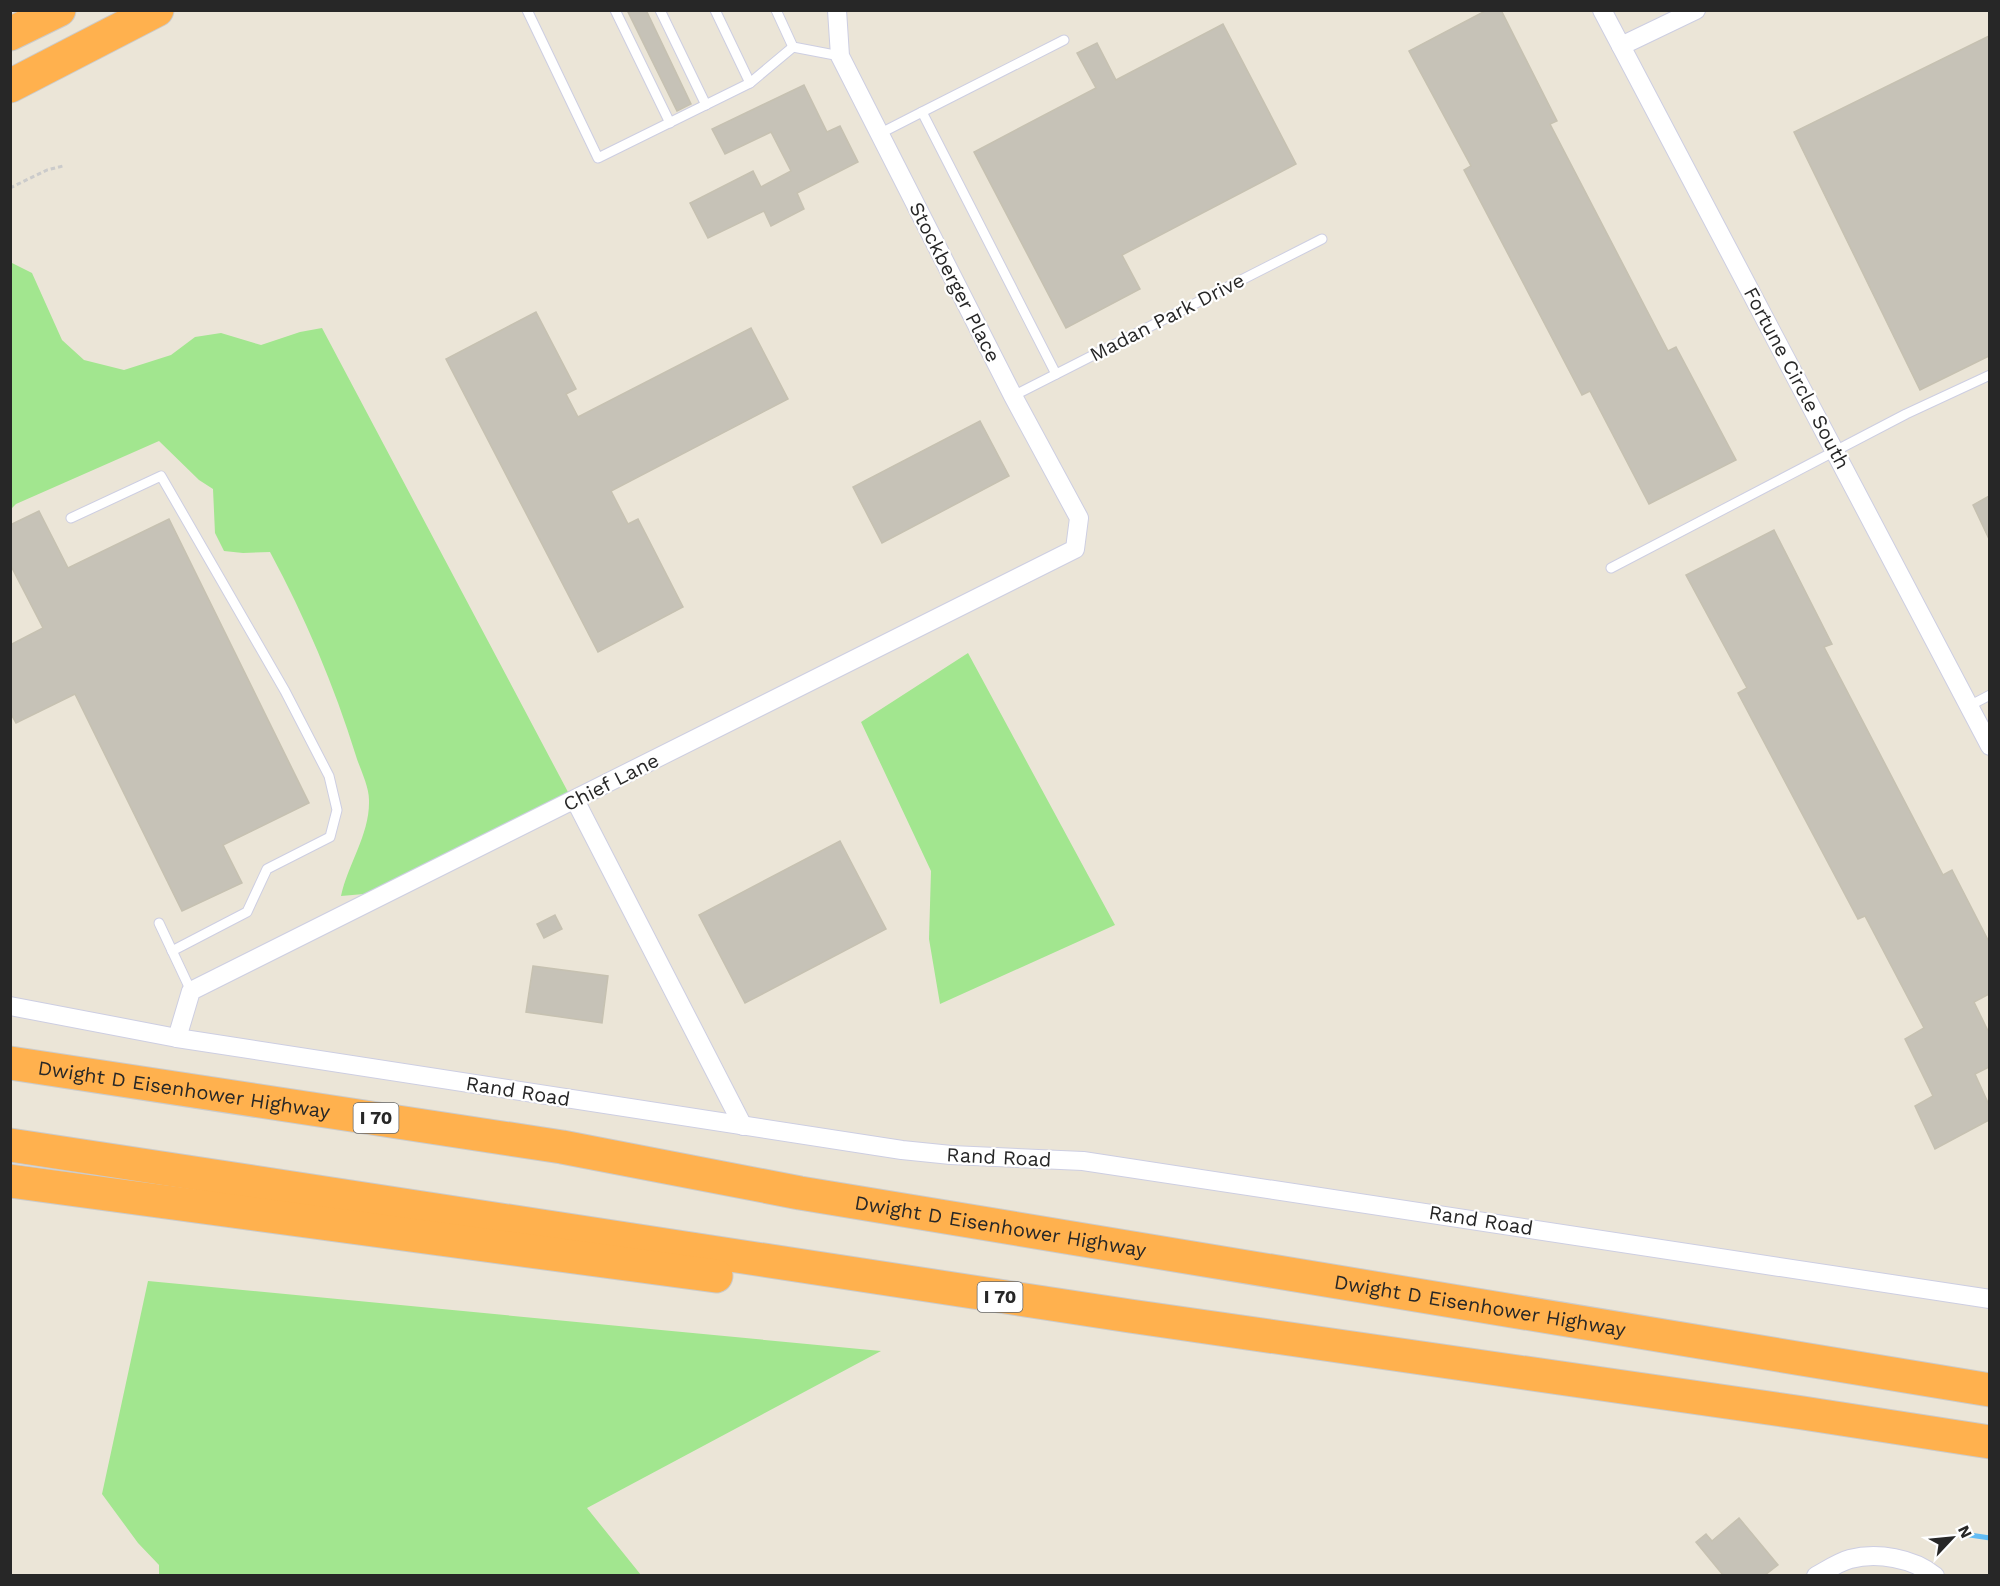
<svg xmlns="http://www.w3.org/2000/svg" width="2000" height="1586" viewBox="0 0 2000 1586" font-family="'Work Sans',sans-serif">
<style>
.green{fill:#a2e68f}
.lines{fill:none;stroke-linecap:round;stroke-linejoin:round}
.stream{stroke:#62bcf5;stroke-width:5}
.building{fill:#c6c2b7;stroke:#c6c1b1;stroke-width:1.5}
.lane-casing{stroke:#cdcee2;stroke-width:11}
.street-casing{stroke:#cdcee2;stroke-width:20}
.highway-casing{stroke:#cbcbcb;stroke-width:35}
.path{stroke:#cbcbcb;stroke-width:3;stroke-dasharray:4.5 3;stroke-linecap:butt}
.lane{stroke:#fff;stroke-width:9}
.street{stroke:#fff;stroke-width:18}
.highway{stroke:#ffb14e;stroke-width:33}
.labels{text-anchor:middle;stroke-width:4.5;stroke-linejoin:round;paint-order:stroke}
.shield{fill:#fff;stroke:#686868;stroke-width:1.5}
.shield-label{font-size:18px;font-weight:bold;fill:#272727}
.street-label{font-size:20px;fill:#272727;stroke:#fff}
</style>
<rect width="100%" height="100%" fill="#ebe5d7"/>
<g class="green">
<path d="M10 262 32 273 62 340 84 360 124 370 171 355 195 337 221 333 261 345 300 332 322 328 568 792 543 812 364 894 341 896C348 864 370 834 369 800 369 786 360 769 356 756 334 685 305 617 270 552L243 553 224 551 215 533 213 489 199 480 159 441 16 504 11 509Z"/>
<path d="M968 653 1115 925 940 1004 929 939 931 871 861 722Z"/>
<path d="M148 1281 881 1351 587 1508 641 1575H159V1565L138 1543 102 1494Z"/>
</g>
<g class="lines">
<path class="stream" d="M1963 1534 1990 1538"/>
</g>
<g class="building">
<path d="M627 10H646L691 104 677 111Z"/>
<path d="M1487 10H1501L1557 121 1550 124 1668 351 1676 347 1736 460 1649 504 1590 391 1582 395 1464 170 1471 166 1409 51Z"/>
<path d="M1223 24 1296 164 1122 255 1140 289 1066 328 974 152 1096 88 1077 53 1097 43 1116 80Z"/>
<path d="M1989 36V356L1920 390 1794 132Z"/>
<path d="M804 85 827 132 840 126 858 162 797 193 804 209 771 226 764 211 708 238 690 203 753 171 761 187 791 171 771 132 725 154 712 129Z"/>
<path d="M536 312 576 389 566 394 578 417 751 328 788 399 611 491 628 524 638 519 683 607 598 652 446 359Z"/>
<path d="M980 421 1009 476 882 543 853 487Z"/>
<path d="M1989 496V539L1973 505Z"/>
<path d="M39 511 68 568 169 519 309 803 223 845 242 883 182 911 75 694 16 723 10 712V645L43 628 10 564V525Z"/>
<path d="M1774 530 1832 644 1824 647 1943 875 1952 870 1989 942V994L1974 1002 1989 1033V1067L1975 1074 1989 1105V1120L1935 1149 1915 1106 1933 1096 1905 1039 1924 1028 1865 916 1858 919 1738 693 1747 688 1686 575Z"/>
<path d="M840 841 886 929 745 1003 699 915Z"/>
<path d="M555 915 562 929 544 938 537 924Z"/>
<path d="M533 966 608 976 602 1023 526 1012Z"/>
<path d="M1739 1518 1778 1565 1765 1575H1723L1696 1542 1706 1534 1712 1541Z"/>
</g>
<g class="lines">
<defs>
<g id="lane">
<path d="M527 10 598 158 750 83 715 10"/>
<path d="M615 10 670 123"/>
<path d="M660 10 706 105"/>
<path d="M776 10 793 47 840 56"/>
<path d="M750 83 793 47"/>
<path d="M922 112 1064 40"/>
<path d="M879 134 922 112 1056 374"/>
<path d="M1013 396 1322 239"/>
<path d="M71 518 161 476 285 691 329 776 337 810 330 837 267 869 247 912 172 951"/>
<path d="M1611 568 1906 414 1990 375"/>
<path d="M1969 706 1990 695"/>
<path d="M159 923 191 991"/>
</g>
<g id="street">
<path d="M1602 10 1990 746"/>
<path d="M1621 46 1696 10"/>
<path d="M575 800 743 1126"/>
<path d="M10 1006 177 1038 902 1150 951 1155 1083 1161 1990 1299"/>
<path d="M177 1038 191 991 1075 549 1079 518 1013 396 840 56 837 10"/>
<path d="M1816 1576C1827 1570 1839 1562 1850 1559 1877 1552 1913 1558 1935 1576"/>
</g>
<g id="highway">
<path d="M10 34 59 10"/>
<path d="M10 86 157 10"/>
<path id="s1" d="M10 1063 562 1147 800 1193 1990 1390"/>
<path d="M10 1145 1130 1316 1803 1413 1990 1442"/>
<path d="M10 1181 716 1276"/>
</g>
</defs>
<use href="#lane" class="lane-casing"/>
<use href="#street" class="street-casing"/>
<use href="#highway" class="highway-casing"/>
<path class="path" d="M10 188 47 170 63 166"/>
<use href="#lane" class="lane"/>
<use href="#street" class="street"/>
<use href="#highway" class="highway"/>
</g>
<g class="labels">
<g class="shield">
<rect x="353.5" y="1103" width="45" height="30" rx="4.5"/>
<rect x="977.5" y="1282" width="45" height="30" rx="4.5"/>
</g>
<g class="shield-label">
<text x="376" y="1124">I 70</text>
<text x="1000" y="1303">I 70</text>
</g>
<g class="street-label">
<text transform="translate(955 282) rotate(63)" y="7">Stockberger Place</text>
<text transform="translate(1167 317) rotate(-27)" y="7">Madan Park Drive</text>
<text transform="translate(1797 378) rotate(62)" y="7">Fortune Circle South</text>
<text transform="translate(611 782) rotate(-27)" y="7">Chief Lane</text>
<text dy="7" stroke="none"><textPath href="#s1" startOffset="176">Dwight D Eisenhower Highway</textPath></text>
<text transform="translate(518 1091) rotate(9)" y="7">Rand Road</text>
<text transform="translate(999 1157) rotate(3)" y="7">Rand Road</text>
<text transform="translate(1481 1220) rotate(9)" y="7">Rand Road</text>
<text dy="7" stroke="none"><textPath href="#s1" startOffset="1004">Dwight D Eisenhower Highway</textPath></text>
<text dy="7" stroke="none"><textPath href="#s1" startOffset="1490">Dwight D Eisenhower Highway</textPath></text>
</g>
</g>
<rect width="2000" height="1586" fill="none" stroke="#272727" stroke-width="24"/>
<g transform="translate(1952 1538) rotate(64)" stroke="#ffffff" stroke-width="4.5" paint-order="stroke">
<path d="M0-4.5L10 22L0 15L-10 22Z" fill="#272727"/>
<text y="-9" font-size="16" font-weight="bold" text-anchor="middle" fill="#272727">N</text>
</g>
</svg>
